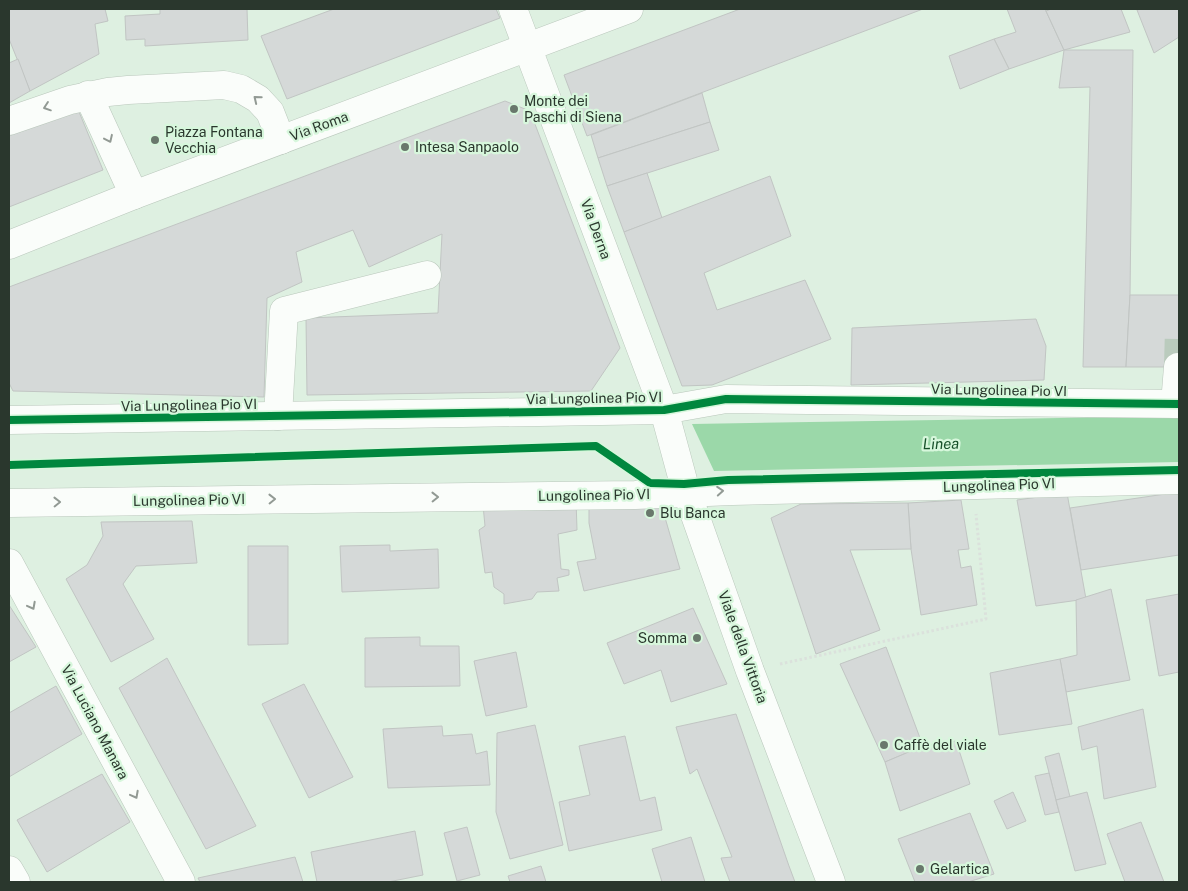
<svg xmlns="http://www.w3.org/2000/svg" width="1188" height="891" viewBox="0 0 1188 891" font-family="'Public Sans',sans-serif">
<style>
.water{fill:#9bd8a9}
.building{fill:#d5d9d8;stroke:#c1c5c3}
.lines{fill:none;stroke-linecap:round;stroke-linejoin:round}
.minor-tunnel{stroke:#bacbbd;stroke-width:28;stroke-dasharray:28 14;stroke-linecap:butt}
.minor-casing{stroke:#b9c7bb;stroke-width:29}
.major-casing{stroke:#b9c7bb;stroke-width:29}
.path{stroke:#dbe1dc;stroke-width:3;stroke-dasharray:2.5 2.5;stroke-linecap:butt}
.minor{stroke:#fafdfa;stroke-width:28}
.major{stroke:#fafdfa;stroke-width:28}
.cycleway-casing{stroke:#d7f7dc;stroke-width:11}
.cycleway{stroke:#00873e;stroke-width:8}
.oneway{stroke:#929a94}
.poi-dot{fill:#69786c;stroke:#d7f7dc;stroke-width:2}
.labels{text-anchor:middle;stroke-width:4.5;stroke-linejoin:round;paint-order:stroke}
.poi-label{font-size:14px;fill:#2a372d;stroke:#d7f7dc;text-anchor:start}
.street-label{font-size:14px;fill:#2a372d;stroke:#d7f7dc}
.water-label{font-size:15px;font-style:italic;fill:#17512a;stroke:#d7f7dc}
</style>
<rect width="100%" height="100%" fill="#def0e1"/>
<path class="water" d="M1179 416V462L714 471 692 424Z"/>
<g class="building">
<path d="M9 9H105L108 21 95 24 99 54 30 91 9 39Z"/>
<path d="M160 9H247L248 40 145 46V39L126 40 125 16 160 14Z"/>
<path d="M334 9H496L500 18 287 99 261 36Z"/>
<path d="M740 9H923L587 136 564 75Z"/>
<path d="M1007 9H1045L1064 50 1009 69 994 39 1016 32Z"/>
<path d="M1051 9H1121L1130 32 1064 50 1046 11Z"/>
<path d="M1141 9H1179V37L1154 53 1137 10Z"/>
<path d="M994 39 1009 69 960 89 949 56Z"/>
<path d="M1064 50H1133L1130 295 1126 367H1083L1090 87 1059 88Z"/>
<path d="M18 59 30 91 9 103V63Z"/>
<path d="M702 93 710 122 598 158 591 135Z"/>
<path d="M505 101 530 111 620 348 591 391 307 395 306 318 438 313 442 234 369 267 353 230 296 252 302 282 267 298 264 397 13 391 9 383V287Z"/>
<path d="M77 107 103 170 9 207V132Z"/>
<path d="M710 122 719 150 607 186 598 158Z"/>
<path d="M647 173 662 218 624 232 607 186Z"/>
<path d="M770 176 791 236 704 273 717 310 805 280 831 339 712 385 682 386 624 232Z"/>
<path d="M1130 295H1179V367H1126Z"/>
<path d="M1036 319 1046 346 1044 380 851 385 852 328Z"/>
<path d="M1179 492V555L1081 570 1070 508Z"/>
<path d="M1067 493 1086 599 1036 606 1017 500Z"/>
<path d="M659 497 680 569 584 591 577 562 596 559 589 523V502Z"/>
<path d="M576 499 577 530 558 534 561 569 569 570V575L557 578 559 591 537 592 532 599 504 604V594L494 587 492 572 485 573 479 530 485 526 483 505Z"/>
<path d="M961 500 969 549 958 550 961 568 971 566 977 605 921 615 911 549 908 503Z"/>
<path d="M908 503 911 549 850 550 880 630 816 654 771 518 801 504Z"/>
<path d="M192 521 197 563 136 566 123 584 154 639 111 662 66 579 87 565 103 536 101 522Z"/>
<path d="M390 545V551L438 549 439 588 342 592 340 546Z"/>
<path d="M248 546H288V644L248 645Z"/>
<path d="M1111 589 1130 680 1066 692 1060 659 1077 655 1076 600Z"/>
<path d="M1179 594V672L1159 676 1146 600Z"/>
<path d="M9 605 36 647 9 662Z"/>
<path d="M693 608 727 684 671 702 661 670 624 684 607 643Z"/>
<path d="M420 637V646H459L460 686 365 687V638Z"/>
<path d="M886 647 923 746 885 762 840 664Z"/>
<path d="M516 652 527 707 486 716 474 661Z"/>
<path d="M167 658 256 826 206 849 119 688Z"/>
<path d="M1060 659 1072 724 999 735 990 673Z"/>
<path d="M304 684 353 777 309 798 262 704Z"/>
<path d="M56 686 82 734 9 777V713Z"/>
<path d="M1143 709 1156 787 1104 799 1097 746 1082 750 1078 727Z"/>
<path d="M736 714 789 866 795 882H730L721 858 732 857 697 769 690 774 676 727Z"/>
<path d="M535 725 563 845 510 859 496 812 497 733Z"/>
<path d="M442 726 443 736 472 734 476 754 487 751 490 785 388 788 383 729Z"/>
<path d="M625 736 640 801 655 797 662 830 569 851 559 802 590 795 579 746Z"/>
<path d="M956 741 970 784 900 811 885 762 923 746Z"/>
<path d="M1059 753 1070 797 1056 800 1045 757Z"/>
<path d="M1049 773 1059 812 1045 815 1035 776Z"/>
<path d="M102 774 130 822 47 872 17 820Z"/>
<path d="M1013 792 1026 821 1007 829 994 801Z"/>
<path d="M1087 792 1106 864 1075 871 1056 800Z"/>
<path d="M970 813 994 874 968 882H915L898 839Z"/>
<path d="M1141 822 1164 882H1125L1107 834Z"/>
<path d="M467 827 480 875 457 881 444 833Z"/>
<path d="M415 831 423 875 388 882H317L311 852Z"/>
<path d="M691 837 705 882H662L652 849Z"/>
<path d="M295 857 303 882H200L198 878Z"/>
<path d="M541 866 546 882H510L508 876Z"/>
</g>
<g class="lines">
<path class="minor-tunnel" d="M1178 367 1179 328"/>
<defs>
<g id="minor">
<path d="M513 9 664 410 684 484 750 671 831 882"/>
<path d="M88 95 134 195"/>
<path d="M9 121 70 100 108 92 128 90 224 85 241 89 258 99 270 112 281 140"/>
<path d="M1175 404 1178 367"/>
<path d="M278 416 284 311 427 275"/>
<path d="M9 420 664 410 726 399 1179 404"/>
<path d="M9 503 635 495 732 491 1179 480"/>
<path d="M9 563 181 882"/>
<path d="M9 870 16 882"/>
</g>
<path id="major" d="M9 245 134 195 629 9"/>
</defs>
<use href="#minor" class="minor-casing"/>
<use href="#major" class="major-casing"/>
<path class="path" d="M780 664 986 619 976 514"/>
<use href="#minor" class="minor"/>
<use href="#major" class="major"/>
<defs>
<g id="cycleway">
<path d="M9 420 664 410 726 399 1179 404"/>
<path d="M9 465 596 446 650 483 684 484 728 480 1179 470"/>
</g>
</defs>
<use href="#cycleway" class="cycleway-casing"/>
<use href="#cycleway" class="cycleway"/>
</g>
<defs><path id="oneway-chevron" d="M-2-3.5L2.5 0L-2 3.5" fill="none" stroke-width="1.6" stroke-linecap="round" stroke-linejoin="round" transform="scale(1.25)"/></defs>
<g class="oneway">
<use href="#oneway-chevron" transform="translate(257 99) rotate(-141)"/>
<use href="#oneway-chevron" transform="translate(47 107) rotate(161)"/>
<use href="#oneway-chevron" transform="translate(109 139) rotate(65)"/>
<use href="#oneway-chevron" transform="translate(720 491) rotate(-4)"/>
<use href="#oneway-chevron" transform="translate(435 497) rotate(-1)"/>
<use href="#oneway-chevron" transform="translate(272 499) rotate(-1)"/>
<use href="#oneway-chevron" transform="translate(57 502) rotate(-1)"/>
<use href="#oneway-chevron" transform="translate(32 606) rotate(62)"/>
<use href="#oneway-chevron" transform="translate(135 795) rotate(62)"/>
</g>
<g class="poi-dot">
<circle cx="514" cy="109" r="5"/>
<circle cx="155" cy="140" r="5"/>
<circle cx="405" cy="147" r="5"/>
<circle cx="650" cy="513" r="5"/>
<circle cx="697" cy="638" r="5"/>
<circle cx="884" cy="745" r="5"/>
<circle cx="920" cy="869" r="5"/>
</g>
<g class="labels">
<g class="poi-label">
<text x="524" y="106">Monte dei<tspan x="524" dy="16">Paschi di Siena</tspan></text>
<text x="165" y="137">Piazza Fontana<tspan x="165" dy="16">Vecchia</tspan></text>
<text x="415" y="152">Intesa Sanpaolo</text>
<text x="660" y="518">Blu Banca</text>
<text x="687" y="643" text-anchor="end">Somma</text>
<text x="894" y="750">Caffè del viale</text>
<text x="930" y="874">Gelartica</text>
</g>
<g class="street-label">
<text transform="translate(319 126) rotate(-20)" y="5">Via Roma</text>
<text transform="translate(596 229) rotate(70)" y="5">Via Derna</text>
<text transform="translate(999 390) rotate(1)" y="5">Via Lungolinea Pio VI</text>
<text transform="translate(594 398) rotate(-1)" y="5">Via Lungolinea Pio VI</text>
<text transform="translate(189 405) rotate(-1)" y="5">Via Lungolinea Pio VI</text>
<text transform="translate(999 485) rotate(-2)" y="5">Lungolinea Pio VI</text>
<text transform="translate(594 495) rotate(-1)" y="5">Lungolinea Pio VI</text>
<text transform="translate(189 500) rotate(-1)" y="5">Lungolinea Pio VI</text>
<text transform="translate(743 647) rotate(70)" y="5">Viale della Vittoria</text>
<text transform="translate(95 722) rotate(62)" y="5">Via Luciano Manara</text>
</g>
<g class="water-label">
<text transform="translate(941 444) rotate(-1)" y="5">Linea</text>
</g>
</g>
<rect width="1188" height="891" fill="none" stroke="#2a372d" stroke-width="20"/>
</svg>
